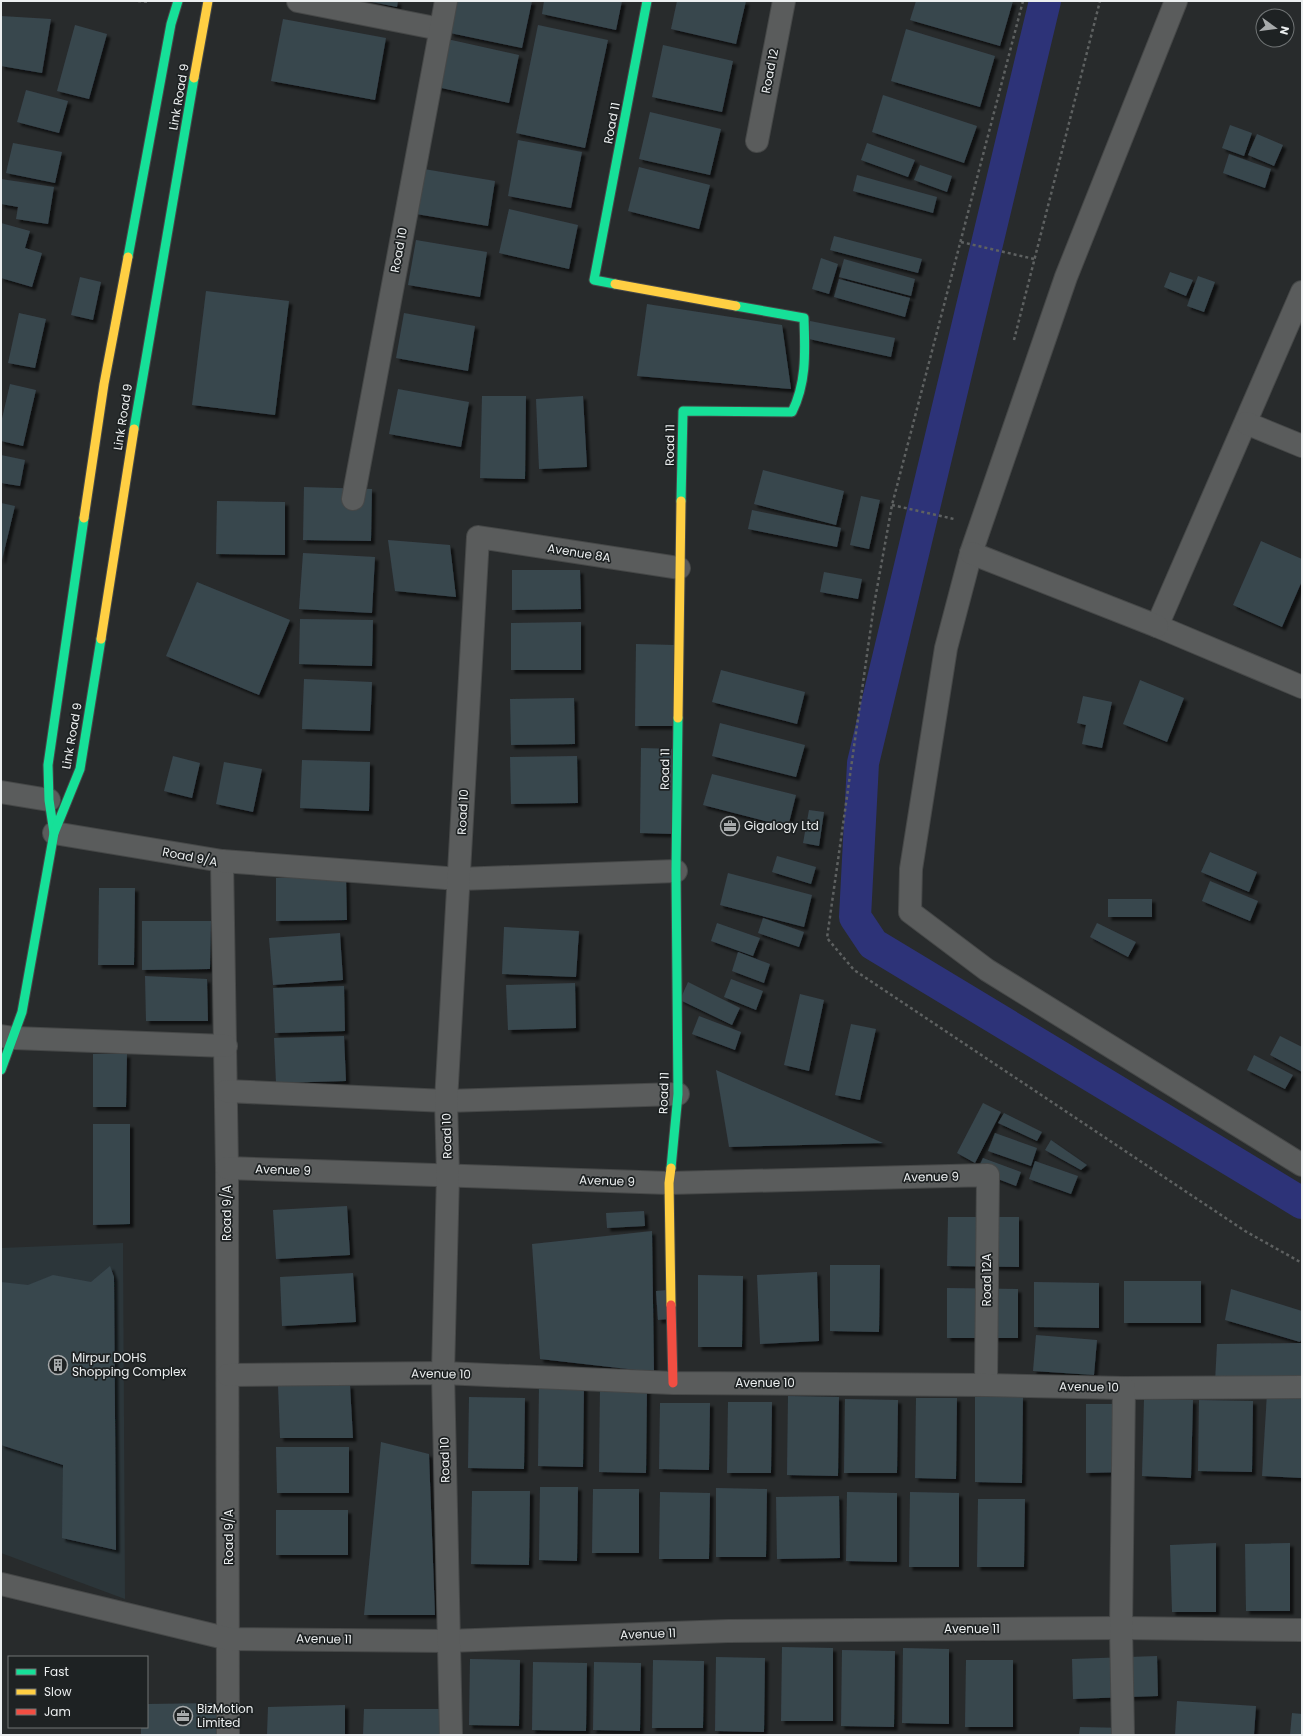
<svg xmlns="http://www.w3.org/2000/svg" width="1303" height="1736" viewBox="0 0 1303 1736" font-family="Poppins,sans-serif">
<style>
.built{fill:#2c363a}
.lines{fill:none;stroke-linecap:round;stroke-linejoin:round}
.canal{stroke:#2d3378;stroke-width:32}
.building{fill:#38464e;filter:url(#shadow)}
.street-casing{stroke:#464848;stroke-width:24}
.fast-casing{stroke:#464848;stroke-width:11}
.slow-casing{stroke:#464848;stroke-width:11}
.jam-casing{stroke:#464848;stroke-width:11}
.path{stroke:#5e6161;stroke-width:2.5;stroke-dasharray:3 3;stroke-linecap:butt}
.street{stroke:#5a5c5c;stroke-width:22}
.fast{stroke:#16e098;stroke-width:9}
.slow{stroke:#ffcf43;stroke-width:9}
.jam{stroke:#f24e42;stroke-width:9}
.labels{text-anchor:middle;stroke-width:3.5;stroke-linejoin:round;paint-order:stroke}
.street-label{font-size:12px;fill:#eceff0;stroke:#1e2223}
.poi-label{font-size:12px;fill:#eceff0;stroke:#1e2223;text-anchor:start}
</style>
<defs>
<filter id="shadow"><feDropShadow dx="3.5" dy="3.5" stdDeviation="1" flood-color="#0009"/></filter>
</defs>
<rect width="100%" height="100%" fill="#282b2c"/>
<path class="built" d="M123 1243 125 1599 1 1553V1248Z"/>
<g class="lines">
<path class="canal" d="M1045 1 863 763 855 917 873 944 1302 1203"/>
</g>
<g class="building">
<path d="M367 1H398L397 7Z"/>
<path d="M457 1H532L522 48 450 33Z"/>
<path d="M544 1H622L616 30 542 14Z"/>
<path d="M677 1H746L736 44 671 29Z"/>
<path d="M916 1H1013L1000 46 910 20Z"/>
<path d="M1 16 51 19 42 73 1 66Z"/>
<path d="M283 19 386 38 375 100 271 81Z"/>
<path d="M75 25 107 34 89 99 57 91Z"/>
<path d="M538 25 608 40 585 148 516 133Z"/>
<path d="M906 29 995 56 980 107 891 81Z"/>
<path d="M447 39 519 55 509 103 437 87Z"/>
<path d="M663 45 733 61 722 112 652 97Z"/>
<path d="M26 90 68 101 59 133 17 122Z"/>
<path d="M883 95 977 126 964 163 872 132Z"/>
<path d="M650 112 721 129 710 175 639 159Z"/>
<path d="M1230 125 1252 133 1244 156 1222 148Z"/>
<path d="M1257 134 1283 145 1274 166 1248 155Z"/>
<path d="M518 140 582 152 571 208 508 196Z"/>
<path d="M13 143 62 152 55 183 6 173Z"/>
<path d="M867 143 915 160 908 177 861 160Z"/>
<path d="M1229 154 1271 169 1265 188 1223 173Z"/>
<path d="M920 165 952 176 947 192 914 180Z"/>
<path d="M639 167 710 185 699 229 628 211Z"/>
<path d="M424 169 495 181 488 226 416 214Z"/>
<path d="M857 175 937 197 933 213 853 191Z"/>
<path d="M1 179 54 187 48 224 16 219 18 207 1 204Z"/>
<path d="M509 209 578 225 569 269 499 253Z"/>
<path d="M1 223 30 231 25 248 42 253 32 287 1 278Z"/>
<path d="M834 236 922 259 918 273 830 250Z"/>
<path d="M416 240 487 252 480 297 408 285Z"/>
<path d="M821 258 838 264 829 294 812 289Z"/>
<path d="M844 259 915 279 911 296 839 277Z"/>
<path d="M1170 272 1193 280 1186 296 1164 287Z"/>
<path d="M1198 276 1215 282 1204 312 1187 306Z"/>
<path d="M80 277 101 282 93 320 71 315Z"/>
<path d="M839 279 910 298 905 317 834 297Z"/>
<path d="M206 291 289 301 275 415 192 405Z"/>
<path d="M647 304 782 325 791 389 637 376Z"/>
<path d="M19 313 46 319 35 368 8 363Z"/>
<path d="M404 313 475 326 468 371 396 358Z"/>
<path d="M810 321 895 338 891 357 809 339Z"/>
<path d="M10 384 36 390 23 446 1 441V423Z"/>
<path d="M398 389 469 402 461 447 389 434Z"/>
<path d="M482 396H526L525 479 480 478Z"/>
<path d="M583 396 587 467 539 469 536 399Z"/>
<path d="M1 455 25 460 20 486 1 483Z"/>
<path d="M763 470 844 491 836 525 754 504Z"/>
<path d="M304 487 372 489 371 541 303 540Z"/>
<path d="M861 496 880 500 869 549 850 545Z"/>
<path d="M217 501 285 502V555L216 554Z"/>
<path d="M1 503 15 506 2 560H1Z"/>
<path d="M752 510 841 528 837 547 748 529Z"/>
<path d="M388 540 450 545 456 597 395 591Z"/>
<path d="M1261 541 1302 559V581L1282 627 1233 605Z"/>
<path d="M303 553 375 557 372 613 299 609Z"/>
<path d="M512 570H580L581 609 512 610Z"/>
<path d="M824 572 862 579 858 599 820 592Z"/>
<path d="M197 582 290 620 259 695 166 656Z"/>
<path d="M300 619 373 620 372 666 299 664Z"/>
<path d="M581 622V670H511V623Z"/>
<path d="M636 644 674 645 673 726H635Z"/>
<path d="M721 670 805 692 797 724 712 702Z"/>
<path d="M304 679 372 682 370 731 302 729Z"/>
<path d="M1140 680 1184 698 1167 742 1123 724Z"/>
<path d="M1083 696 1112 702 1102 748 1082 744 1086 725 1077 723Z"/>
<path d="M574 698 575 744 511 745 510 699Z"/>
<path d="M720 723 805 745 796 777 712 756Z"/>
<path d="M641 748 676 749 674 834 640 833Z"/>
<path d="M173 756 200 763 192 798 164 791Z"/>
<path d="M577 756 578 803 511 804 510 757Z"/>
<path d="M302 760 370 762 369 811 300 808Z"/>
<path d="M224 762 262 769 253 812 216 804Z"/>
<path d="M712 774 796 795 788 827 703 805Z"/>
<path d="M809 810 824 812 819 846 803 843Z"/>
<path d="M1210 852 1257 872 1249 892 1201 872Z"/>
<path d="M777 856 816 867 811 884 772 872Z"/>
<path d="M728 873 812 895 804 927 720 905Z"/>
<path d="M346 877 347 920 276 921V878Z"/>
<path d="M1210 881 1258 901 1250 921 1202 901Z"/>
<path d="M99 888H135L134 965H98Z"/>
<rect x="1108" y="899" width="44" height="18"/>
<path d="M763 918 804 932 799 947 758 933Z"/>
<path d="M142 921H211L210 969 142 970Z"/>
<path d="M717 923 760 938 753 956 711 941Z"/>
<path d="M1097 923 1136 942 1128 957 1090 937Z"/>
<path d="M504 927 579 931 576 977 502 974Z"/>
<path d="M340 933 343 980 273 985 269 938Z"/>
<path d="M738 952 770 964 764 983 732 971Z"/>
<path d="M145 976 207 979 208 1021H146Z"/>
<path d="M731 979 763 991 756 1010 724 997Z"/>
<path d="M688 982 740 1008 732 1025 680 1000Z"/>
<path d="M575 983 576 1028 508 1030 506 985Z"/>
<path d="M344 986 345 1031 275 1033 273 988Z"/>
<path d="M800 994 824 1000 809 1071 784 1065Z"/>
<path d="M699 1016 741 1032 735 1050 692 1034Z"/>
<path d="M851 1024 876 1029 860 1100 835 1095Z"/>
<path d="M344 1036 346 1081 276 1083 274 1038Z"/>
<path d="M1280 1036 1302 1047V1072L1270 1055Z"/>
<path d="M93 1054H127L126 1107H93Z"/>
<path d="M1254 1055 1293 1075 1285 1089 1247 1070Z"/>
<path d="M716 1070 883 1143 729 1147Z"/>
<path d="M983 1103 1001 1112 975 1163 957 1153Z"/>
<path d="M1004 1113 1042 1132 1037 1141 998 1123Z"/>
<path d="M93 1124H130V1224L93 1225Z"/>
<path d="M995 1133 1037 1148 1031 1166 988 1151Z"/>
<path d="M1051 1140 1087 1165 1081 1170 1045 1150Z"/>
<path d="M983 1158 1021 1172 1016 1186 977 1171Z"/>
<path d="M1035 1161 1078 1176 1071 1194 1029 1179Z"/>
<path d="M347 1206 350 1255 276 1259 273 1210Z"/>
<path d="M644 1211 645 1226 607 1228 606 1213Z"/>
<path d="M948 1217H1019V1267L947 1266Z"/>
<path d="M652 1231 654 1372 540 1359 532 1244Z"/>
<path d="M830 1265H880L879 1332 830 1331Z"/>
<path d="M110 1266 114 1277 116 1550 62 1538 63 1465 1 1445V1282L28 1285 53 1275 91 1282Z"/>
<path d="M817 1272 819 1341 760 1344 757 1275Z"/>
<path d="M353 1273 356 1322 282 1326 280 1277Z"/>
<path d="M698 1275 743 1276 742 1347H698Z"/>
<rect x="1124" y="1281" width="77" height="42"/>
<path d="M1034 1282 1099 1283V1328L1034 1327Z"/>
<path d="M947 1288 1018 1289V1338H947Z"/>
<path d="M1231 1289 1302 1311V1338L1300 1342 1225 1320Z"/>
<path d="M667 1290 668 1319 658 1320 656 1291Z"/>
<path d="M1036 1335 1097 1340 1094 1375 1033 1371Z"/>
<path d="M1302 1343V1378L1215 1382 1217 1344Z"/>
<path d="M278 1385H350L353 1438H280Z"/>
<path d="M539 1386H584L583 1467 538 1466Z"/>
<path d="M600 1388H647L646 1473 599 1472Z"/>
<path d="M1267 1393 1302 1395V1478L1262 1476Z"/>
<path d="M788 1396 839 1397 838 1476 787 1475Z"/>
<path d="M469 1397 525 1398 524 1469 468 1468Z"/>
<path d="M975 1397H1023L1022 1483 975 1482Z"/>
<path d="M916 1398H957L956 1479 915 1478Z"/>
<path d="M845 1399 898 1400 897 1473H844Z"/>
<path d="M1144 1399 1193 1400 1191 1478 1142 1476Z"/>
<path d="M1199 1400 1253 1401 1252 1472 1198 1471Z"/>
<path d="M728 1402H772L771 1473H727Z"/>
<path d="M660 1403H710L709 1470 659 1469Z"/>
<path d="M1086 1404H1127V1472L1086 1473Z"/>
<path d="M381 1442 429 1454 435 1615H364Z"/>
<path d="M276 1447H349V1493H277Z"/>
<path d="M540 1487H578L577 1561 539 1560Z"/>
<path d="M716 1488 767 1489 766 1557H716Z"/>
<path d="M593 1489H639V1553H592Z"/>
<path d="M472 1491H530L529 1565 471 1564Z"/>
<path d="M660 1492 710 1493 709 1559H659Z"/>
<path d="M847 1492 897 1493V1562L846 1561Z"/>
<path d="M910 1492 959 1493V1567H909Z"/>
<path d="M839 1496 840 1558 777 1559 776 1497Z"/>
<path d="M978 1499H1025L1024 1567H977Z"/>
<rect x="276" y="1510" width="72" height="45"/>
<path d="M1216 1543V1612H1172L1170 1545Z"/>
<path d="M1290 1543V1611H1246L1245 1544Z"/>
<path d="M782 1647 833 1648V1721H781Z"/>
<path d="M903 1648 949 1649V1724L902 1723Z"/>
<path d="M842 1650 895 1651 894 1727 841 1726Z"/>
<path d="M1157 1656 1158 1696 1073 1699 1072 1659Z"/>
<path d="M716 1657 765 1658 764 1732 715 1731Z"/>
<path d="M470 1659 520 1660 519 1726 469 1725Z"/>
<path d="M653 1660 704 1661 703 1728H652Z"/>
<path d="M966 1660H1013V1727H965Z"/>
<path d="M533 1662 587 1663 586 1731 532 1730Z"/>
<path d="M594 1662 641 1663 640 1731 593 1730Z"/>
<path d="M1177 1701 1256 1706 1254 1735H1175Z"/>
<path d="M219 1703V1735H141V1727H147V1704Z"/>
<path d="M345 1705V1735H267L268 1707Z"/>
<path d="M364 1709H441V1735H363Z"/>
<path d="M1292 1713 1302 1714V1735H1290Z"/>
<path d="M1080 1727 1126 1728V1735H1079Z"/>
</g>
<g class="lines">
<defs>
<g id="street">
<path d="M298 1 440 29"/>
<path d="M1176 1 1066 277 971 553 946 648 911 869 910 912 987 970 1302 1165"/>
<path d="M757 141 784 1"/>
<path d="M1302 292 1157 626 1302 687"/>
<path d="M1246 423 1302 446"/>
<path d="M353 499 446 1"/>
<path d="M971 553 1157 626"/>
<path d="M1 792 49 800"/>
<path d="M54 833 222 861 227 1168 228 1735"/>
<path d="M222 861 459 879 676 871"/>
<path d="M1 1036 14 1038 226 1046"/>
<path d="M226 1091 446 1101 678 1094"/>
<path d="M227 1168 669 1183 988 1175 986 1385"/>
<path d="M228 1375 443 1373 673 1383 986 1385 1124 1388 1302 1387"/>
<path d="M1 1584 229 1639 448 1641 728 1631 1121 1628 1302 1630"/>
<path d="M451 1735 443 1373 448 1175 446 1101 478 537 679 568"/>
<path d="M1123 1735 1121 1628 1124 1388"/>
</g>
<g id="fast">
<path d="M128 257 171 24 178 1"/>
<path d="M615 284 594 280 647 1"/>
<path d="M134 429 194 78"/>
<path d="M681 501 683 411 792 412C807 382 805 351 804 318L736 306"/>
<path d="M54 833 49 800 48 765 84 518"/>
<path d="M1 1070 22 1012 54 833 80 769 101 639"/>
<path d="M671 1168 678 1094 676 871 678 718"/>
</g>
<g id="slow">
<path d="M194 78 208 1"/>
<path d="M615 284 736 306"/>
<path d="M84 518 104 384 128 257"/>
<path d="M101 639 134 429"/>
<path d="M678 718 681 501"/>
<path d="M671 1168 669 1183 671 1305"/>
</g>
<path id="jam" d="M671 1305 673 1383"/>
</defs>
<use href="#street" class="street-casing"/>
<use href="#fast" class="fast-casing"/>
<use href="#slow" class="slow-casing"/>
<use href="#jam" class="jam-casing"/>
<g class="path">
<path d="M138 1 150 2"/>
<path d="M1023 1 892 505 874 605 827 938 854 970 1245 1231 1302 1263"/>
<path d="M961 242 1034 259"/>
<path d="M1014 340 1100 1"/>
<path d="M892 505 954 519"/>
</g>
<use href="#street" class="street"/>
<use href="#fast" class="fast"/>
<use href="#slow" class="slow"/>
<use href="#jam" class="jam"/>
</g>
<defs>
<symbol id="office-ring" viewBox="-11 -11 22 22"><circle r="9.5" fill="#1e2223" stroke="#a7aaab" stroke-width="1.5"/><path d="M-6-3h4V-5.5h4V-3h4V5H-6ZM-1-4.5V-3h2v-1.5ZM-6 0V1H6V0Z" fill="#a7aaab"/></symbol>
<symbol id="building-ring" viewBox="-11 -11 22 22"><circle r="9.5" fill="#1e2223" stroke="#a7aaab" stroke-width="1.5"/><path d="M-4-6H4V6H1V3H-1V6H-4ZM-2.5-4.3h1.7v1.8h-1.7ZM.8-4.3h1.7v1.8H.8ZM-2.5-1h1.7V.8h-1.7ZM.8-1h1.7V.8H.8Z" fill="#a7aaab"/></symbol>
</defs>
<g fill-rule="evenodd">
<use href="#office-ring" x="719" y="815" width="22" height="22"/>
<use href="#building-ring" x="47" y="1354" width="22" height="22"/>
<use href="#office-ring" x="172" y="1705" width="22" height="22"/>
</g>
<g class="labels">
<g class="street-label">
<text transform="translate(770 71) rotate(-79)" y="4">Road 12</text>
<text transform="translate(179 97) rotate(-80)" y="4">Link Road 9</text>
<text transform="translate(612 123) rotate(-79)" y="4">Road 11</text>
<text transform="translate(399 250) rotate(-79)" y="4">Road 10</text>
<text transform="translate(123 417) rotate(-81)" y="4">Link Road 9</text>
<text transform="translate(670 445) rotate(-89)" y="4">Road 11</text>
<text transform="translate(579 553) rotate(9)" y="4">Avenue 8A</text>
<text transform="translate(72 736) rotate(-80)" y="4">Link Road 9</text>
<text transform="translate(665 769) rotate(-89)" y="4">Road 11</text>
<text transform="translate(463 812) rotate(-87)" y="4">Road 10</text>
<text transform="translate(190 857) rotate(11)" y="4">Road 9/A</text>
<text transform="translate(664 1093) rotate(-88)" y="4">Road 11</text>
<text transform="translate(447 1136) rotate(-91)" y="4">Road 10</text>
<text transform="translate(283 1170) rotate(2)" y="4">Avenue 9</text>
<text transform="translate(931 1177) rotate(-1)" y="4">Avenue 9</text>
<text transform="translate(607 1181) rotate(2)" y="4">Avenue 9</text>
<text transform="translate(227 1213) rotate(-90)" y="4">Road 9/A</text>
<text transform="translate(987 1280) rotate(-90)" y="4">Road 12A</text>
<text transform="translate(441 1374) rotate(1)" y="4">Avenue 10</text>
<text x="765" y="1387">Avenue 10</text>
<text transform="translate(1089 1387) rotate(1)" y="4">Avenue 10</text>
<text transform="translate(445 1460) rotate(-91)" y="4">Road 10</text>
<text transform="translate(229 1537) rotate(-90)" y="4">Road 9/A</text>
<text x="972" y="1633">Avenue 11</text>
<text transform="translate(648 1634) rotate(-2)" y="4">Avenue 11</text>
<text transform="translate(324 1639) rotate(1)" y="4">Avenue 11</text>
</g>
<g class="poi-label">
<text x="744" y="830">Gigalogy Ltd</text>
<text x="72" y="1362">Mirpur DOHS<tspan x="72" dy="14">Shopping Complex</tspan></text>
<text x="197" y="1713">BizMotion<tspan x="197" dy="14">Limited</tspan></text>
</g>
</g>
<rect width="1303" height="1736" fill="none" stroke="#eceff0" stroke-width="4"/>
<rect x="8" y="1656" width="140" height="72" fill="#1e2223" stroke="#707475"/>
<rect x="16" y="1669" width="20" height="6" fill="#16e098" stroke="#707475"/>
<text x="44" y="1676" font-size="12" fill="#eceff0">Fast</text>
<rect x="16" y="1689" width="20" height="6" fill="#ffcf43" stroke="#707475"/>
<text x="44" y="1696" font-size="12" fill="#eceff0">Slow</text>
<rect x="16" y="1709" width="20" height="6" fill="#f24e42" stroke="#707475"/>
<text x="44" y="1716" font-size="12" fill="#eceff0">Jam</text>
<g transform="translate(1275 28) rotate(104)"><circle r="19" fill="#1e2223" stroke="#707475"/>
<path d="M0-3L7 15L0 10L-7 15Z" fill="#a7aaab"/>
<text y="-6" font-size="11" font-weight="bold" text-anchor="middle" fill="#eceff0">N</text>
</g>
</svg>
